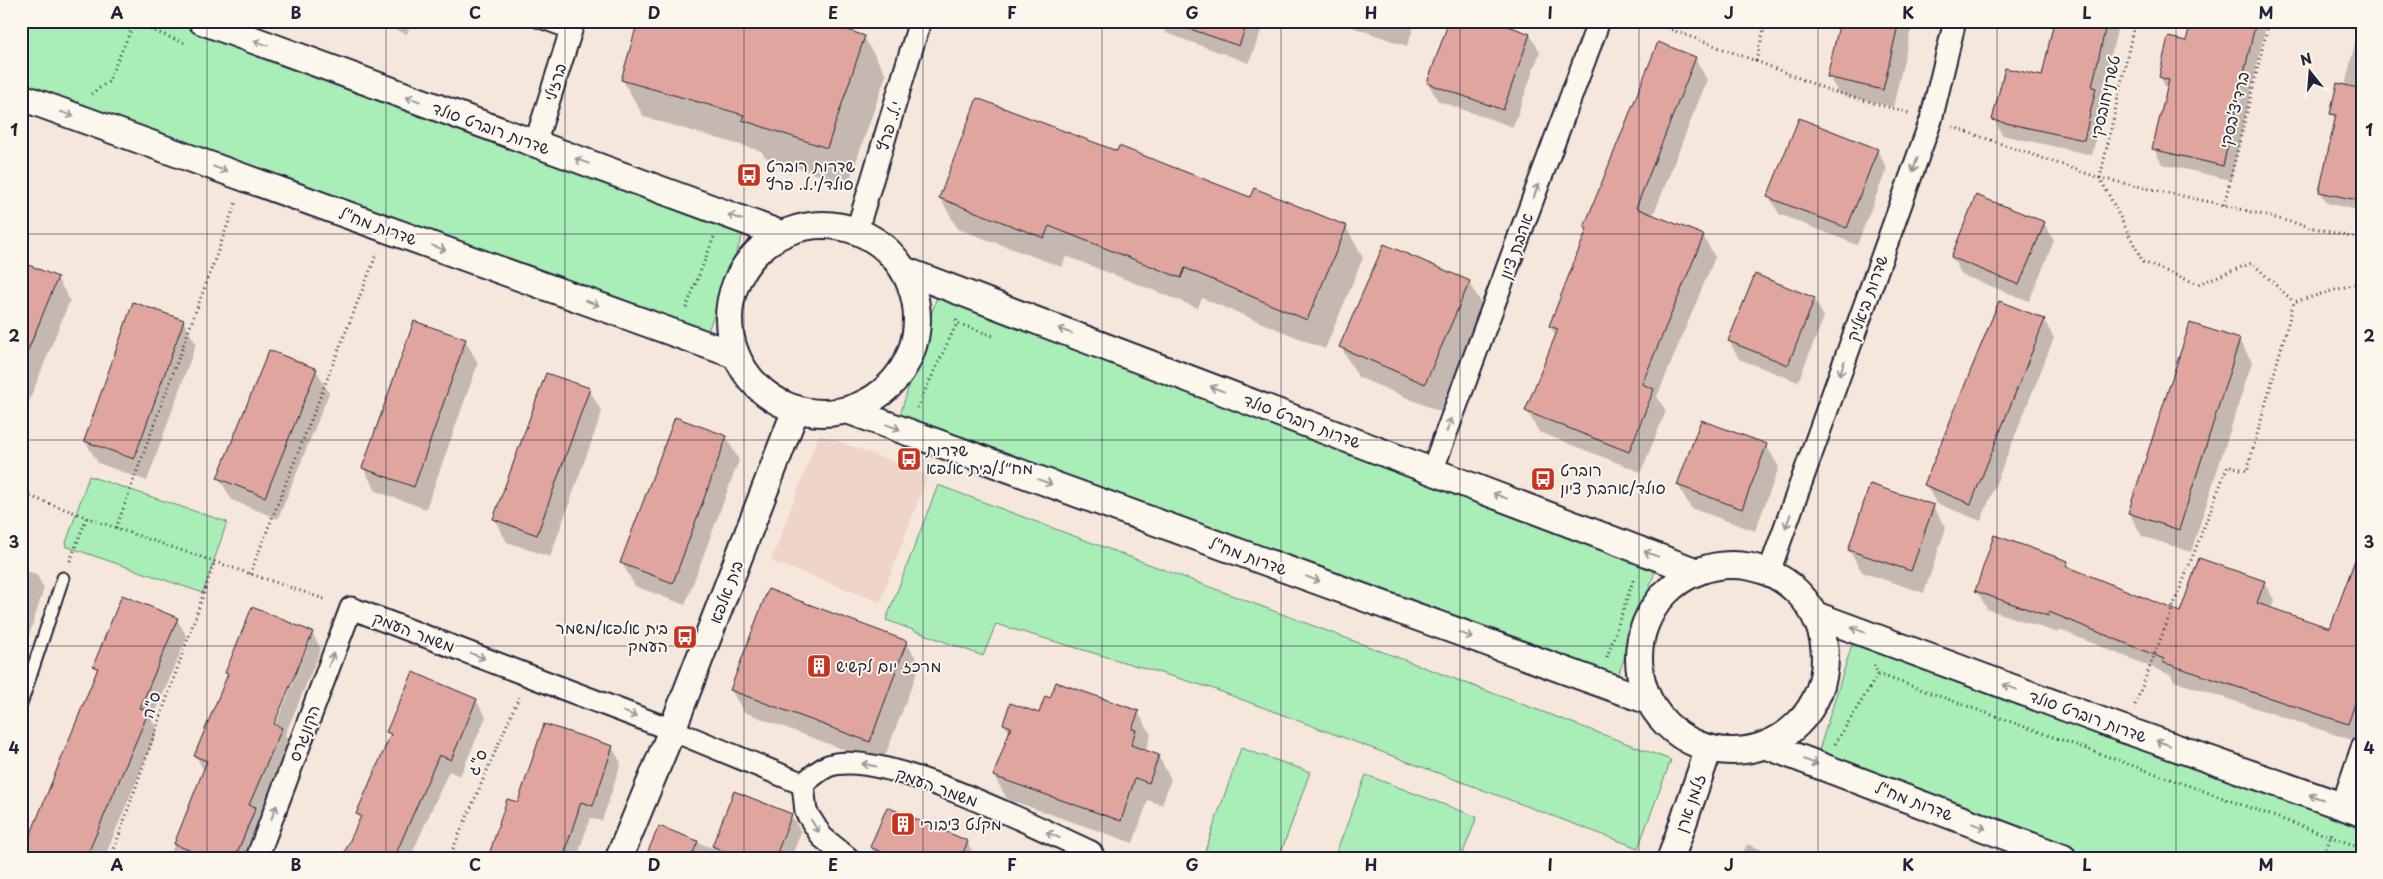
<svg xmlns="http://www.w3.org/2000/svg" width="2383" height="879" viewBox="0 0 2383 879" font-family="'Playpen Sans','Playpen Sans Hebrew',sans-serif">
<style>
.built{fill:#efd4c9}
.green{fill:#a9edb7;stroke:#668879}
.shadow{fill:#0003;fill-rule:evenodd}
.building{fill:#e0a69e;stroke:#22223b}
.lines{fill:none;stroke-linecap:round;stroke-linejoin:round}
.service-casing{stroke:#22223b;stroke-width:15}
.minor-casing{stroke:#22223b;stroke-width:25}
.tertiary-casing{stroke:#22223b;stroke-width:30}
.path{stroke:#22223b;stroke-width:3;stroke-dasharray:1 4;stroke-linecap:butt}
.service{stroke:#fbf7ec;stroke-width:11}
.minor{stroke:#fbf7ec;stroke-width:21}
.tertiary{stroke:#fbf7ec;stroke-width:26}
.oneway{stroke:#99979c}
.grid{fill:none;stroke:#22223b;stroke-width:1;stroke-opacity:0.55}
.labels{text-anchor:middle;stroke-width:4;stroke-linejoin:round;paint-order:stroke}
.street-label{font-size:16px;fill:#22223b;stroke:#fbf7ec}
.poi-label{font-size:16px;fill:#22223b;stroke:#fbf7ec;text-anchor:start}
.neatline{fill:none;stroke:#22223b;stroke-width:2}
.grid-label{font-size:16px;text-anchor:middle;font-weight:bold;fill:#22223b}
</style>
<rect width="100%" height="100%" fill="#f6e7dc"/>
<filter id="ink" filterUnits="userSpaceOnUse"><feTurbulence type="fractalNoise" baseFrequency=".02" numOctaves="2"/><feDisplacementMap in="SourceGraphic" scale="10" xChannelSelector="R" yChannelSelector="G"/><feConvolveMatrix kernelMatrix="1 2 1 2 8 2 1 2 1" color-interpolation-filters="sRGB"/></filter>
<g filter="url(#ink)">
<path class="built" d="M819 434 928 475 880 602 771 561Z"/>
<g class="green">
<path d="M21 21H173L744 231 707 334 21 89Z"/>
<path d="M938 293 1657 566 1614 687 898 421Z"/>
<path d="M89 476 227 522 203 593 65 546Z"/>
<path d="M938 485 1671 760 1638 848 1211 688 996 624 983 656 886 620Z"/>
<path d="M1854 638 2362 827V858H2069L1814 766Z"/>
<path d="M1241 748 1310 772 1279 858H1225L1205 851Z"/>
<path d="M1366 775 1477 817 1461 858H1334Z"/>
</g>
<g class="shadow">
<path d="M370 21H412L407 34Z"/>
<path d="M1159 21H1263L1264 23 1249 63 1166 33Z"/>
<path d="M1335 21H1416L1407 46Z"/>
<path d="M1841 21H1913L1893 107 1839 94 1829 77Z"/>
<path d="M2055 21H2119L2101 99 2104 105 2092 155 2002 135 1994 119 2043 77Z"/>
<path d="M2192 21H2271L2270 26 2266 25 2231 180 2162 164 2154 149 2167 90 2160 77 2187 43Z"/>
<path d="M2360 21H2362V211L2327 203 2320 191 2336 122 2332 114 2345 86Z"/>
<path d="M1530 35 1540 52 1513 127 1438 101 1428 83Z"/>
<path d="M864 37 886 75 848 185 765 157 761 151 644 117 622 79Z"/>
<path d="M1695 58 1707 80 1653 216 1703 236 1715 257 1657 397 1666 411 1641 472 1539 432 1527 411 1556 336 1550 326 1588 232 1585 227Z"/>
<path d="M1877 150 1887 168 1857 245 1779 214 1769 196Z"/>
<path d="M1118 152 1251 198 1346 227 1363 258 1325 349 1202 298 1198 308 1066 256 1062 267 958 229 940 198Z"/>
<path d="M2044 223 2054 241 2029 301 1962 275 1952 257Z"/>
<path d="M21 263 57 278 70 300 21 421Z"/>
<path d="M1469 282 1487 313 1443 413 1358 377 1341 347Z"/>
<path d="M1814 299 1824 317 1798 382 1739 359 1729 341Z"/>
<path d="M2044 320 2054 338 1981 521 1936 503 1926 485Z"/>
<path d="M183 321 196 344 147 481 98 463 85 441Z"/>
<path d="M465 340 478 363 426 509 376 491 363 468Z"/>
<path d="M2239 340 2252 362 2191 552 2142 536 2129 513Z"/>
<path d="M316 370 329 393 278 519 232 500 219 478Z"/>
<path d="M589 389 602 412 550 557 507 542 494 519Z"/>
<path d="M726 437 739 460 685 605 635 586 622 563Z"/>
<path d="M1766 445 1779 467 1755 531 1691 508 1678 485Z"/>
<path d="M1933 506 1946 528 1924 593 1862 572 1849 550Z"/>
<path d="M2362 547V731L2358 742 2174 681 2171 675 2060 630 2058 633 1987 609 1977 591 2067 562 2071 569 2181 613 2264 582 2274 600 2271 609 2331 630Z"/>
<path d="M21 570 36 574 44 588 26 645 21 644Z"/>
<path d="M177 619 187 637 152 721 158 730 104 858H22L97 671 94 666Z"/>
<path d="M312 633 321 649 285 735 290 744 260 816 264 824 250 858H169L204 771 196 756 229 676 226 673ZM307 642H310L273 731 270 730Z"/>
<path d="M906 642 920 665 882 764 744 712 731 690Z"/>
<path d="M476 700 486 717 460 776 449 771 410 858H344L361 819 357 814 391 737 388 732Z"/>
<path d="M1138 712 1151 735 1146 749 1148 753 1158 756 1171 779 1162 805 1148 800 1133 843 1007 799 994 776 1010 733 1004 724 1040 715Z"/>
<path d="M612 747 621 763 602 821 590 818 577 858H489L518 804Z"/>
<path d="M735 793 791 815 801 832 791 858H649L659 827 712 848Z"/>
<path d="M967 842 976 858H877L871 847Z"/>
<path d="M1747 844 1782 858H1741Z"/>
</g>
<g class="building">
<path d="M638 21H821L865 36 827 148 742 120 744 115 621 80Z"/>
<path d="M1180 21H1248L1239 46 1179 25Z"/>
<path d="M1449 21H1495L1530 34 1503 110 1427 83Z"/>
<path d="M1840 21H1899L1883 90 1827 77Z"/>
<path d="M2054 21H2107L2092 87 2096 88 2084 140 1992 120 2005 68 2042 76Z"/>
<path d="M2191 21H2256L2223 166 2152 149 2169 80 2159 77 2168 37 2186 41Z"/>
<path d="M1658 42 1696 57 1636 208 1704 235 1642 384 1654 389 1629 452 1525 411 1558 329 1549 326 1587 229 1584 227Z"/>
<path d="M2337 83 2362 89V201L2319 192 2336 115 2330 114Z"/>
<path d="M977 98 1117 151 1119 146 1250 197 1254 188 1347 226 1307 320 1185 268 1181 278 1049 226 1044 238 939 198Z"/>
<path d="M1799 118 1878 149 1847 228 1767 197Z"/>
<path d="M1976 195 2045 222 2019 285 1951 257Z"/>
<path d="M1384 244 1470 281 1425 384 1339 347Z"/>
<path d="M21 262 58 277 22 365H21Z"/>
<path d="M1755 274 1815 298 1788 365 1728 341Z"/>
<path d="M1999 301 2045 319 1971 504 1924 485Z"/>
<path d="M133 302 184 320 134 459 84 441Z"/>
<path d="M414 321 466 339 414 487 362 468Z"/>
<path d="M2190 323 2240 339 2179 530 2128 513Z"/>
<path d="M269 350 317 369 265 497 217 478Z"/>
<path d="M546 373 590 388 537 535 493 519Z"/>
<path d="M675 417 727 436 673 583 620 563Z"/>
<path d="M1701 420 1767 444 1742 509 1677 485Z"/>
<path d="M1870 484 1934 505 1911 571 1848 550Z"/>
<path d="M1994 535 2068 561 2066 566 2180 612 2199 558 2265 581 2257 603 2330 628 2359 549 2362 550V683L2348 724 2162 662 2164 659 2049 612 2048 616 1975 591Z"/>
<path d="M768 589 907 641 870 742 730 690Z"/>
<path d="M122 595 178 618 140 708 149 711 86 858H21L98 668 93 666Z"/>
<path d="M252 607 313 632 274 724 282 728 249 805 256 807 235 858H208L174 844 207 761 194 756 228 674 225 673Z"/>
<path d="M413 672 477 699 451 760 439 755 394 858H342L361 816 356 814 391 734 386 732Z"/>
<path d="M1056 682 1139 711 1132 729 1136 730 1131 745 1159 755 1149 783 1135 778 1121 821 993 776 1011 727 1003 724 1010 703 1039 713 1045 696 1050 698Z"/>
<path d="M544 724 613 746 593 806 581 802 563 858H488L507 799 518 802Z"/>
<path d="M734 791 792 814 775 858H743L712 846Z"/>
<path d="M887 807 968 841 961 858H895L870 847Z"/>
<path d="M659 826 698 841 691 858H645Z"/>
</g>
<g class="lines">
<defs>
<g id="service">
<path d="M537 21 570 33"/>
<path d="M21 704 63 578"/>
</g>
<g id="minor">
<path d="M535 144 574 21"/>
<path d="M857 230 920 21"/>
<path d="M1432 471 1599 21"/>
<path d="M1769 572 1931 120 1955 21"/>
<path d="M803 784C810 778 819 770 828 766 880 747 1038 828 1091 852L1094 858"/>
<path d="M803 784 806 812 822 837 848 858"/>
<path d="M2342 806 2362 748"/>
<path d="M257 858 351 608 672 730 803 784"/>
</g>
<g id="tertiary">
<path d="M202 21 781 234"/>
<path d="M21 97 735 355"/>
<circle cx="823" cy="319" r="94"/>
<path d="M906 271 1697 572"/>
<path d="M847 410 1649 701"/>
<circle cx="1732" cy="658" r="93"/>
<path d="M1815 615 2126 730 2362 813"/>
<path d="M1765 745 2063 858"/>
<path d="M619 858 672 730 796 409"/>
<path d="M1671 858 1709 748"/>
</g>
</defs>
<use href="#service" class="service-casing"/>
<use href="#minor" class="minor-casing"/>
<use href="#tertiary" class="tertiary-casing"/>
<g class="path">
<path d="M127 21 185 43"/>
<path d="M1648 21 1756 61 1766 21"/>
<path d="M2135 21 2100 178 2143 262 2198 284 2252 263 2294 302"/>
<path d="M1756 61 1831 91 1909 113"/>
<path d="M91 94 108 82 135 21"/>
<path d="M1953 127 2100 178 2224 205 2362 240"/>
<path d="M2224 205 2269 21"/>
<path d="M686 308 714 237"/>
<path d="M956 320 957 323 996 337"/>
<path d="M917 408 957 323"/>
<path d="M21 493 116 528 327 600"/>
<path d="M116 528 236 202"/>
<path d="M70 561 87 517"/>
<path d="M250 574 377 253"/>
<path d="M1607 657 1634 578"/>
<path d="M1874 665 1878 674 2362 848"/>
<path d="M2135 705 2228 465 2247 471 2294 302 2362 282"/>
<path d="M1835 744 1878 674"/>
<path d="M111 858 215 561"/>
<path d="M449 858 519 697"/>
<path d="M2323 858 2333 830"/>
</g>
<use href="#service" class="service"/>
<use href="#minor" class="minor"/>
<use href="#tertiary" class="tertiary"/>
</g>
<defs><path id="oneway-shaft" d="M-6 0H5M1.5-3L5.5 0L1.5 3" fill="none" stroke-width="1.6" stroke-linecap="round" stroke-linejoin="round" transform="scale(1.25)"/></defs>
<g class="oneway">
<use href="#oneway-shaft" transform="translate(261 43) rotate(-160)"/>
<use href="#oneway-shaft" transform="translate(413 99) rotate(-160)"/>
<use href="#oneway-shaft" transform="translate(67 114) rotate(20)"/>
<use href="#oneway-shaft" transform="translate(582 161) rotate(-160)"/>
<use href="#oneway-shaft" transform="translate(1915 165) rotate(110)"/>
<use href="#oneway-shaft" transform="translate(220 169) rotate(20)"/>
<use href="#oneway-shaft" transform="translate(1536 191) rotate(-70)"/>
<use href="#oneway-shaft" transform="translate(735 217) rotate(-160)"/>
<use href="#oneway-shaft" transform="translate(439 248) rotate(20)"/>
<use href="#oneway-shaft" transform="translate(592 303) rotate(20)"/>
<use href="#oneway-shaft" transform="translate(1065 331) rotate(-159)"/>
<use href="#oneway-shaft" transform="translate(1842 368) rotate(110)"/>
<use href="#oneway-shaft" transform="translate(1217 389) rotate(-159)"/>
<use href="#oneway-shaft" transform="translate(1449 425) rotate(-70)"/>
<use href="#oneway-shaft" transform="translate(893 427) rotate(20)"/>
<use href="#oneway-shaft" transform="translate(1045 482) rotate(20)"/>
<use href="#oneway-shaft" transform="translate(1500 496) rotate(-159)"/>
<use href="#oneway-shaft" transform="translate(1788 521) rotate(110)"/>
<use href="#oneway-shaft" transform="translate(1651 554) rotate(-159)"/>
<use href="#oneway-shaft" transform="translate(1313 579) rotate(20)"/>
<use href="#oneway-shaft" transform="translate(1858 630) rotate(-160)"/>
<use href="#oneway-shaft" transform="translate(1466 635) rotate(20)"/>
<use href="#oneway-shaft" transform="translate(478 656) rotate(21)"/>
<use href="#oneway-shaft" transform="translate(331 660) rotate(-69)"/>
<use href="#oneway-shaft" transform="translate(2010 687) rotate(-160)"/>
<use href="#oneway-shaft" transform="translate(630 714) rotate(21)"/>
<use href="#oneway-shaft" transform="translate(2163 743) rotate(-161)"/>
<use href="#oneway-shaft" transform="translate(1811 762) rotate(21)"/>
<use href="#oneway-shaft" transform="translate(869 765) rotate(-168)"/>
<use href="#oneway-shaft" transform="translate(2316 797) rotate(-161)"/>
<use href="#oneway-shaft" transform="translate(274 812) rotate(-69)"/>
<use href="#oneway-shaft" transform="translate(815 826) rotate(57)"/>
<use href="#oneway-shaft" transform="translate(1979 826) rotate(21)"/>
<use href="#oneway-shaft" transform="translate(1053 835) rotate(-156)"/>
</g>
</g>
<path class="grid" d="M207 21V858M386 21V858M565 21V858M744 21V858M923 21V858M1102 21V858M1281 21V858M1460 21V858M1639 21V858M1818 21V858M1997 21V858M2176 21V858M21 234H2362M21 440H2362M21 646H2362"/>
<defs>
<symbol id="bus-square" viewBox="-11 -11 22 22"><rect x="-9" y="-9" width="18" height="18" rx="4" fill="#c8321e" stroke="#fbf7ec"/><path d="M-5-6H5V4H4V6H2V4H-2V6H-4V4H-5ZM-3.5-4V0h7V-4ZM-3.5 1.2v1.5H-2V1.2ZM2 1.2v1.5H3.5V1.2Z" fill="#fff"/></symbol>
<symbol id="building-square" viewBox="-11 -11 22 22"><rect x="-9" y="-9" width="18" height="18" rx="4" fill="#c8321e" stroke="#fbf7ec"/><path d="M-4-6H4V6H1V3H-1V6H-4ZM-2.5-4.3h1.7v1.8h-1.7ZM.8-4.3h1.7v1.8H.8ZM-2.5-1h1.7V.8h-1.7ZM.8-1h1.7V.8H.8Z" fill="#fff"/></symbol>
</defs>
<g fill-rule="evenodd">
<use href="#bus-square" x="735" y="161" width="28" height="28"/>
<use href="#bus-square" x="895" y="445" width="28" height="28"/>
<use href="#bus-square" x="1529" y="465" width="28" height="28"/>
<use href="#bus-square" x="671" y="623" width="28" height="28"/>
<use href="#building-square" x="805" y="652" width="28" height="28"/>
<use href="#building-square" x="889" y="810" width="28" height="28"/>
</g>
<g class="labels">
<g class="street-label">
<text transform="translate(555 82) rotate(-72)" y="6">ברזילי</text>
<text transform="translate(2105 97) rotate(-77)" y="6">טשרניחובסקי</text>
<text transform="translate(2234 110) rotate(-76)" y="6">ברדיצ'בסקי</text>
<text transform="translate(889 126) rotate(-73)" y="6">י.ל. פרץ</text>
<text transform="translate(491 128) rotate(20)" y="6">שדרות רוברט סולד</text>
<text transform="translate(378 226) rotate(20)" y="6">שדרות מח"ל</text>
<text transform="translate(1516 246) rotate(-70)" y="6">אהבת ציון</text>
<text transform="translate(1867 298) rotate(-70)" y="6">שדרות ביאליק</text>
<text transform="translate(1302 421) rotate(21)" y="6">שדרות רוברט סולד</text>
<text transform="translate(1248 556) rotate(20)" y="6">שדרות מח"ל</text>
<text transform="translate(726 592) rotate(-69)" y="6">בית אלפא</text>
<text transform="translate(414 632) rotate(21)" y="6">משמר העמק</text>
<text transform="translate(151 705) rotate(-71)" y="6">ס"ה</text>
<text transform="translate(2088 716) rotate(20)" y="6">שדרות רוברט סולד</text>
<text transform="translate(304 733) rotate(-69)" y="6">הקונגרס</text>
<text transform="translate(477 762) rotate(-66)" y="6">ס"ג</text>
<text transform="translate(937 787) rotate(20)" y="6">משמר העמק</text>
<text transform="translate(1914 801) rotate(21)" y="6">שדרות מח"ל</text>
<text transform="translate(1690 803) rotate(-71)" y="6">זלמן ארן</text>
</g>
<g class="poi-label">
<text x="766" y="172">שדרות רוברט<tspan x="766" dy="18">סולד/י.ל. פרץ</tspan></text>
<text x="926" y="456">שדרות<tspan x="926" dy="18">מח״ל/בית אלפא</tspan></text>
<text x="1560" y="476">רוברט<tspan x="1560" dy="18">סולד/אהבת ציון</tspan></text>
<text x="668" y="634" text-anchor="end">בית אלפא/משמר<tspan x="668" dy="18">העמק</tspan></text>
<text x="836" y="672">מרכז יום לקשיש</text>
<text x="920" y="830">מקלט ציבורי</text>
</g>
</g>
<rect width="2383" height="879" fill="none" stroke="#fbf7ec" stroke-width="55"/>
<g transform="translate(2310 72) rotate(343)" stroke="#fbf7ec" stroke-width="4" paint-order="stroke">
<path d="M0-4L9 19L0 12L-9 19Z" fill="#22223b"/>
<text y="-8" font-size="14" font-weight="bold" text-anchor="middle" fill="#22223b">N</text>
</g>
<rect x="28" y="28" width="2328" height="824" class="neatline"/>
<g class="grid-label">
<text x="117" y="19">A</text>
<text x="296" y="19">B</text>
<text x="475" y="19">C</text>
<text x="654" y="19">D</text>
<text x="833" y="19">E</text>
<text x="1012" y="19">F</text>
<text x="1192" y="19">G</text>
<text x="1371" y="19">H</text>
<text x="1550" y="19">I</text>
<text x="1729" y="19">J</text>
<text x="1908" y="19">K</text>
<text x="2087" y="19">L</text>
<text x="2266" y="19">M</text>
<text x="14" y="136">1</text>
<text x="2369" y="136">1</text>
<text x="14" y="342">2</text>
<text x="2369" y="342">2</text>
<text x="14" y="548">3</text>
<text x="2369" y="548">3</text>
<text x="14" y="754">4</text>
<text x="2369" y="754">4</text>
<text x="117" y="871">A</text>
<text x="296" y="871">B</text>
<text x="475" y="871">C</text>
<text x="654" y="871">D</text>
<text x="833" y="871">E</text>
<text x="1012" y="871">F</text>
<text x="1192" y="871">G</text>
<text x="1371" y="871">H</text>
<text x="1550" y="871">I</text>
<text x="1729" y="871">J</text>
<text x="1908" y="871">K</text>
<text x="2087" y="871">L</text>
<text x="2266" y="871">M</text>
</g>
</svg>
